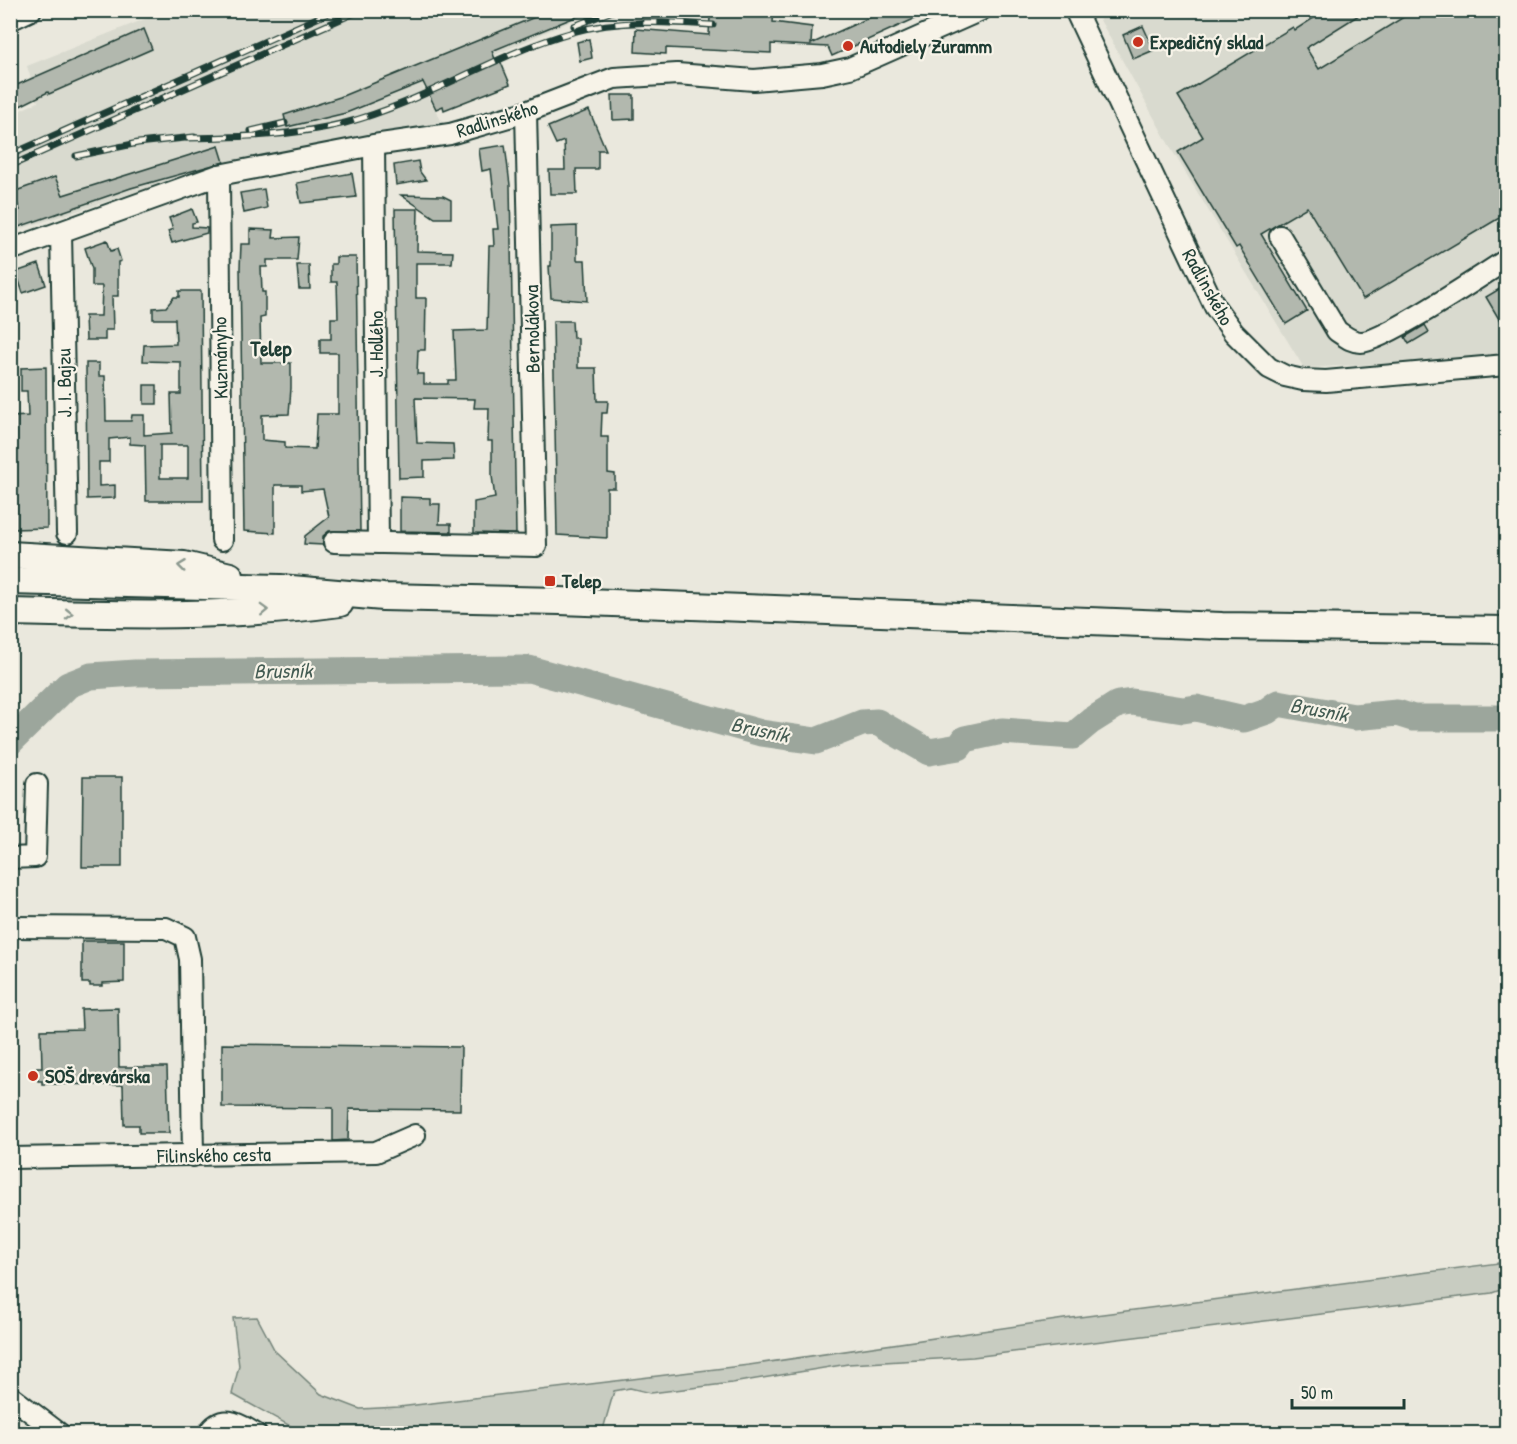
<svg xmlns="http://www.w3.org/2000/svg" width="1517" height="1444" viewBox="0 0 1517 1444" font-family="'Patrick Hand',sans-serif">
<style>
.built{fill:#d9dacf}
.green{fill:#c8ccc1;stroke:#74847a;stroke-width:1.5}
.lines{fill:none;stroke-linecap:round;stroke-linejoin:round}
.river{stroke:#9ca69c;stroke-width:27}
.building{fill:#b2b8ae;stroke:#1f3d34;stroke-width:1.5;fill-rule:evenodd}
.minor-casing{stroke:#1f3d34;stroke-width:24}
.major-casing{stroke:#1f3d34;stroke-width:30}
.minor{stroke:#f7f3e8;stroke-width:20}
.major{stroke:#f7f3e8;stroke-width:26}
.rail-casing{stroke:#1f3d34;stroke-width:7}
.rail{stroke:#f7f3e8;stroke-width:4.5;stroke-dasharray:14;stroke-linecap:butt}
.oneway{stroke:#8b988e}
.poi-dot{fill:#c8321e;stroke:#f7f3e8;stroke-width:2}
.labels{text-anchor:middle;stroke-width:4.5;stroke-linejoin:round;paint-order:stroke}
.poi-label{font-size:20px;font-weight:bold;fill:#1f3d34;stroke:#f7f3e8;text-anchor:start}
.street-label{font-size:20px;fill:#1f3d34;stroke:#f7f3e8}
.neighbourhood-label{font-size:21px;font-weight:bold;fill:#1f3d34;stroke:#f7f3e8}
.water-label{font-size:21px;font-style:italic;fill:#445c53;stroke:#f7f3e8}
</style>
<rect width="100%" height="100%" fill="#eae8dd"/>
<filter id="ink" filterUnits="userSpaceOnUse"><feTurbulence type="fractalNoise" baseFrequency=".0167" numOctaves="2"/><feDisplacementMap in="SourceGraphic" scale="12" xChannelSelector="R" yChannelSelector="G"/><feConvolveMatrix kernelMatrix="1 2 1 2 8 2 1 2 1" color-interpolation-filters="sRGB"/></filter>
<g filter="url(#ink)">
<g class="built">
<path d="M165 11H594L423 87 443 124 224 164 11 232 10 115 38 102 27 66Z"/>
<path d="M1095 11H1506V357L1304 368 1173 152Z"/>
</g>
<path class="green" d="M1506 1262V1288L1492 1293 973 1357 848 1364 732 1383 651 1393 630 1388 614 1391 602 1433H303L232 1394 239 1366 233 1318 257 1317 275 1351 321 1394 360 1409 399 1407 749 1365 1064 1319Z"/>
<g class="lines">
<path class="river" d="M10 742 68 685 91 676 135 673 529 669 761 733 816 741 862 723 877 722 929 752 959 747 965 739 1002 731 1073 736 1091 721 1118 704 1132 702 1183 710 1196 708 1244 719 1267 711 1278 703 1354 717 1397 713 1413 718H1506"/>
</g>
<g class="building">
<path d="M552 10 590 11 492 51 495 59 499 58 510 84 444 110 443 106 436 109 423 82 346 113 287 127 284 115 340 97Z"/>
<path d="M719 10H774L773 22 812 27 811 44 886 10H934L832 56 828 47 771 44V53L666 48V54L635 52 636 29 709 35 710 17H718Z"/>
<path d="M1326 10H1367L1306 48 1319 69 1415 10H1506V214L1363 299 1307 207 1261 234 1307 311 1286 324 1239 246 1236 248 1178 152 1203 137 1178 96 1293 27 1295 30Z"/>
<path d="M1143 26 1154 50 1133 59 1123 35Z"/>
<path d="M144 29 152 49 49 94 48 92 10 111V88Z"/>
<path d="M589 39 592 58 580 61 577 42Z"/>
<path d="M612 95H634V119L613 120Z"/>
<path d="M589 110 606 150H598V169H576L577 194H550L549 170H565L564 141 556 144 548 127Z"/>
<path d="M505 145 510 185 516 534 474 533V502L495 498 492 476V441H488L489 408H474L475 399 415 398 417 443 453 444 454 460 424 461V477L399 478 395 209H418L417 251 453 252 452 263H416V298H426L425 350H418L417 374H424V384H448V380H456L454 331 487 330 489 246H494L493 229H498L491 169 482 171 479 149Z"/>
<path d="M219 146 224 162 131 188 10 230V213L20 210 13 192 55 177 63 195Z"/>
<path d="M418 161 420 172 426 180 396 185 394 165Z"/>
<path d="M352 173 356 197 301 203 297 183Z"/>
<path d="M264 189 267 208 244 213 240 193Z"/>
<path d="M401 195 443 196 451 200V218H435Z"/>
<path d="M192 209 197 222 192 223V227L207 228V233L172 243 168 231 173 229 169 218Z"/>
<path d="M577 226V260H585L587 301 551 298 549 266H551V227Z"/>
<path d="M250 229 274 230 273 238 299 237 297 260H267V267H261L262 292H265V317L260 318 261 363H291V388L289 414 262 415V440L285 442V448L315 449 317 414H338V353H320V339H331V318H338L337 282H331V264H336V257H356L360 531H329L323 536V545L304 544 305 536 329 517 323 489 301 491V485H275V533L244 531 240 268 241 244H250Z"/>
<path d="M107 240 111 251 117 249 121 261 118 262V296H112L113 330H105V340H86L85 316H101L102 286H92V269L85 248Z"/>
<path d="M39 264 46 285 23 293 16 272Z"/>
<path d="M297 265H309L310 289H299Z"/>
<path d="M1506 285V331L1486 297Z"/>
<path d="M179 291H201L203 501H146L145 445 130 444V437L109 439V462H99V486L115 485V498L87 499 86 363H99V376H105L106 421H131L132 415H144V435L172 433 171 394H181V362L143 361 144 345 176 344 175 319H153V308L166 307 174 297H179ZM160 445H188V478H160Z"/>
<path d="M553 321H572L573 338H578V368H596L597 401H608L607 413H602L601 437H608V473L615 474V488H607V538L557 535Z"/>
<path d="M1425 325 1429 332 1409 344 1405 337Z"/>
<path d="M46 367 47 528 13 529 10 503V417L28 416 27 391H21V368Z"/>
<rect x="144" y="385" width="13" height="19"/>
<path d="M400 497 430 498V504H440L439 524H451V532L400 531Z"/>
<path d="M83 777H122V867H82Z"/>
<path d="M82 941H124V982L103 983V986H90V983H82Z"/>
<path d="M118 1008 119 1067H167L169 1133H139V1125H124L123 1085 42 1084V1081H38L37 1068H42L41 1030 82 1029 81 1009Z"/>
<path d="M222 1044 461 1047 460 1110 349 1109 348 1140 333 1141V1108L222 1107Z"/>
</g>
<g class="lines">
<defs>
<g id="minor">
<path d="M1075 10 1215 307 1234 333 1269 368 1285 376 1303 380 1326 381 1506 365"/>
<path d="M10 20 31 10"/>
<path d="M374 145 378 543"/>
<path d="M219 175 222 540"/>
<path d="M61 233 67 533"/>
<path d="M1280 236 1337 331C1345 336 1351 342 1361 342 1382 342 1483 275 1506 260"/>
<path d="M10 250 219 175 374 145 450 134 526 112 614 78 677 74 754 80 822 74 850 68 981 10"/>
<path d="M334 542 536 546 526 112"/>
<path d="M10 858 35 857 37 784"/>
<path d="M10 927 166 928 185 937 190 959 193 1156"/>
<path d="M10 1158 376 1152 415 1135"/>
<path d="M10 1396 60 1434"/>
<path d="M208 1434C222 1412 239 1424 256 1434"/>
</g>
<g id="major">
<path d="M10 555 184 565 230 576"/>
<path d="M10 581 280 588 383 597 560 601 1222 626 1506 630"/>
<path d="M10 612C120 615 231 618 340 603"/>
</g>
</defs>
<use href="#minor" class="minor-casing"/>
<use href="#major" class="major-casing"/>
<use href="#minor" class="minor"/>
<use href="#major" class="major"/>
<defs>
<g id="rail">
<path d="M574 26 615 10"/>
<path d="M251 131 285 123"/>
<path d="M187 138C241 137 293 136 345 123 425 102 494 54 573 32 619 19 667 22 713 25"/>
<path d="M10 155 335 10"/>
<path d="M76 156 138 143 194 137"/>
<path d="M10 166 361 10"/>
</g>
</defs>
<use href="#rail" class="rail-casing"/>
<use href="#rail" class="rail"/>
</g>
<defs><path id="oneway-chevron" d="M-2-3.5L2.5 0L-2 3.5" fill="none" stroke-width="1.6" stroke-linecap="round" stroke-linejoin="round" transform="scale(1.5)"/></defs>
<g class="oneway">
<use href="#oneway-chevron" transform="translate(182 566) rotate(-173)"/>
<use href="#oneway-chevron" transform="translate(264 610) rotate(-2)"/>
<use href="#oneway-chevron" transform="translate(69 614) rotate(1)"/>
</g>
</g>
<g class="poi-dot">
<circle cx="1138" cy="42" r="6"/>
<circle cx="848" cy="46" r="6"/>
<rect x="544" y="575" width="12" height="12" rx="3"/>
<circle cx="33" cy="1076" r="6"/>
</g>
<g class="labels">
<g class="poi-label">
<text x="1150" y="49">Expedičný sklad</text>
<text x="860" y="53">Autodiely Zuramm</text>
<text x="562" y="588">Telep</text>
<text x="45" y="1083">SOŠ drevárska</text>
</g>
<g class="street-label">
<text transform="translate(497 119) rotate(-17)" y="7">Radlinského</text>
<text transform="translate(1208 287) rotate(61)" y="7">Radlinského</text>
<text transform="translate(532 329) rotate(-91)" y="7">Bernolákova</text>
<text transform="translate(376 344) rotate(-90)" y="7">J. Hollého</text>
<text transform="translate(220 358) rotate(-91)" y="7">Kuzmányho</text>
<text transform="translate(64 383) rotate(-91)" y="7">J. I. Bajzu</text>
<text transform="translate(214 1155) rotate(-1)" y="7">Filinského cesta</text>
</g>
<g class="neighbourhood-label">
<text x="271" y="356">Telep</text>
</g>
<g class="water-label">
<text transform="translate(283 671) rotate(-1)" y="7">Brusník</text>
<text transform="translate(1319 710) rotate(10)" y="7">Brusník</text>
<text transform="translate(760 730) rotate(12)" y="7">Brusník</text>
</g>
</g>
<rect width="1517" height="1444" fill="none" stroke="#f7f3e8" stroke-width="36"/>
<rect x="18" y="18" width="1481" height="1408" fill="none" stroke="#1f3d34" stroke-width="2" filter="url(#ink)"/>
<path d="M1292 1399v9h112v-9" fill="none" stroke="#1f3d34" stroke-width="3"/>
<text x="1301" y="1399" font-size="18" fill="#1f3d34" stroke="#f7f3e8" stroke-width="4.5" paint-order="stroke">50 m</text>
</svg>
